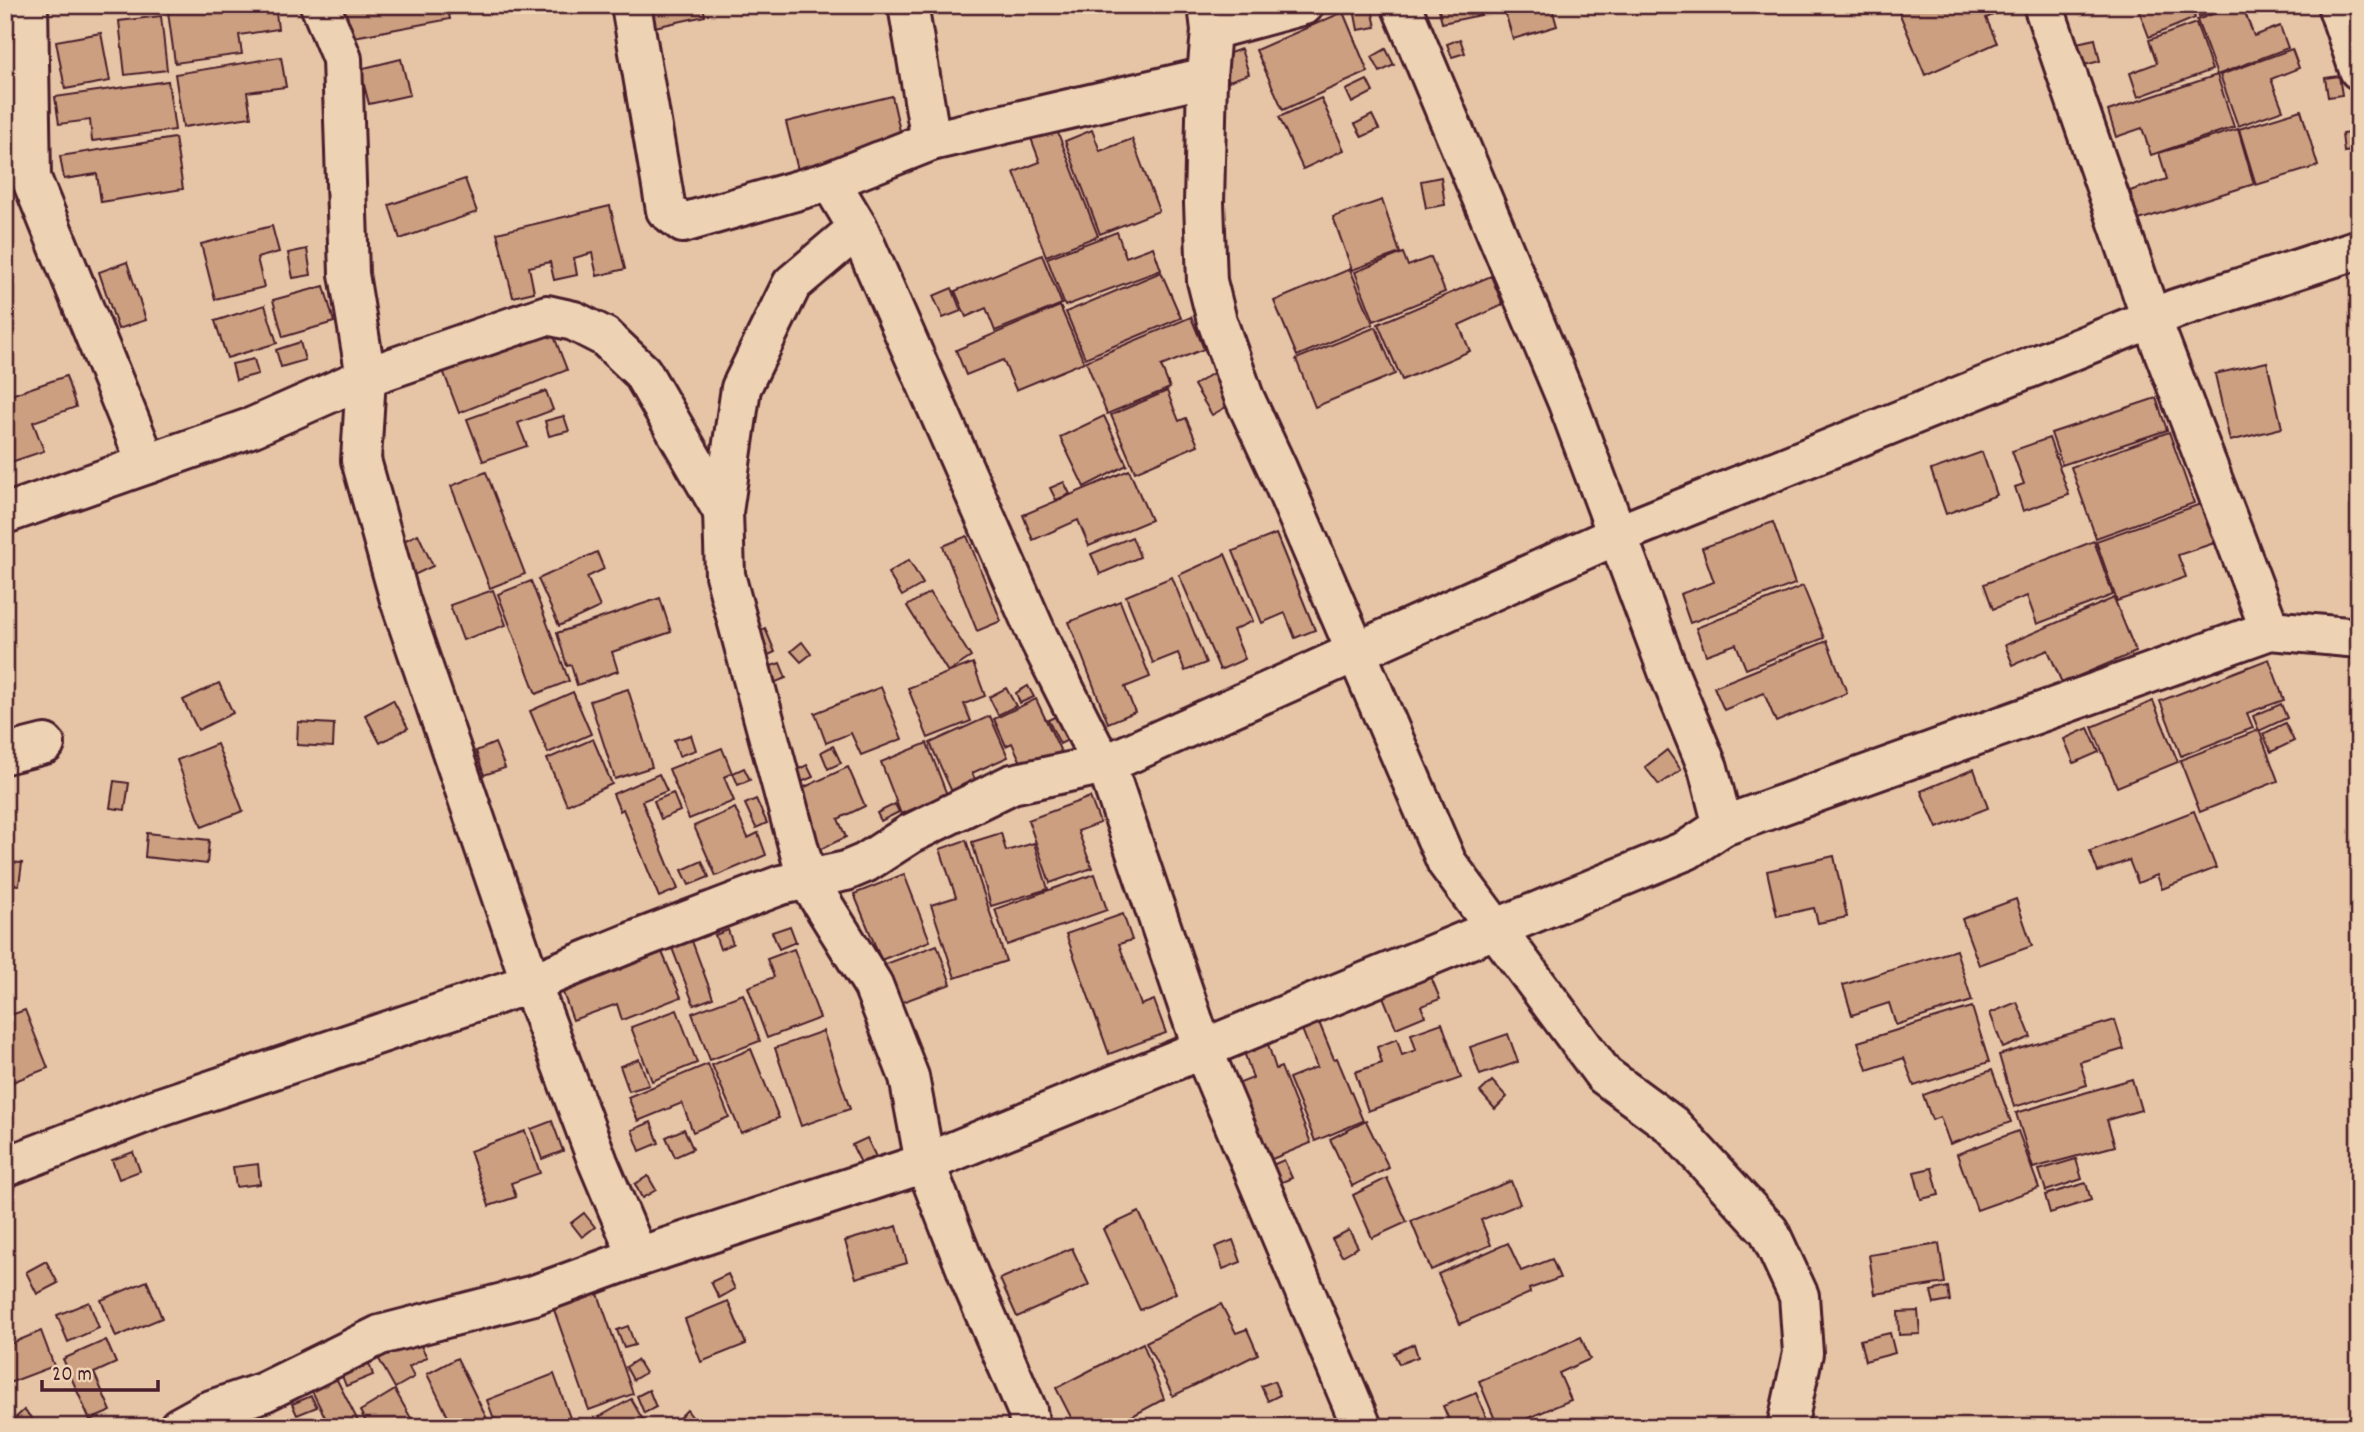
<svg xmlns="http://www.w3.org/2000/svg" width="2364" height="1432" viewBox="0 0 2364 1432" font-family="Dekko,sans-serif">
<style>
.building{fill:#cb9f80;stroke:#4a1f2b;stroke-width:2}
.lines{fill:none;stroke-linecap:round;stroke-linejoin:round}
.minor-casing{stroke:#4a1f2b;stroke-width:44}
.minor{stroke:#edd2b4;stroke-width:38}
</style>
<rect width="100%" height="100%" fill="#e5c5a6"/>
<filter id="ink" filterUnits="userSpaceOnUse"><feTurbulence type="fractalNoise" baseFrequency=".0143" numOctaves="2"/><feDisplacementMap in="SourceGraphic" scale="14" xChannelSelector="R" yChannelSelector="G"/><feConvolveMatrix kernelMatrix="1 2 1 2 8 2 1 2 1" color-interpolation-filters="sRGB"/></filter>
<g filter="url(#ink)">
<g class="building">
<path d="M220 5H275L278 29 239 35 242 54 175 63 168 12Z"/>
<path d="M337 5H447L450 19 343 39Z"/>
<path d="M645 5H703L705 16 650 28Z"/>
<path d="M1371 5 1376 27 1358 30 1354 9Z"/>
<path d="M1438 5H1479L1481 15 1442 23Z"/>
<path d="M1503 5H1551L1557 26 1513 39Z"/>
<path d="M1896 5H2015L1986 18 1997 43 1925 75Z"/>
<path d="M2137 5H2190L2195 18 2149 37Z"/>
<path d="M2195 5H2230L2199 17Z"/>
<path d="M2236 5H2242L2254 36 2280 26 2288 48 2217 75 2197 20Z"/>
<path d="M1343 12 1368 72 1283 110 1256 50Z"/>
<path d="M161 16 167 70 125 75 119 21Z"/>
<path d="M2196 23 2212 70 2138 97 2130 73 2157 63 2149 40Z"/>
<path d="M101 33 110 81 65 89 56 41Z"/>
<path d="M1460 39 1465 53 1452 57 1447 44Z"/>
<path d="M2095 39 2100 61 2077 67 2072 44Z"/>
<path d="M1241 49 1249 74 1229 81 1221 56Z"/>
<path d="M1386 49 1394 65 1380 72 1372 57Z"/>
<path d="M2292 49 2299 68 2271 79 2283 110 2238 126 2220 75Z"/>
<path d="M281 57 286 87 247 92 251 117 183 127 175 74Z"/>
<path d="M401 59 410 95 369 104 360 69Z"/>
<path d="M2217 75 2234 127 2151 155 2142 128 2116 137 2108 111Z"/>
<path d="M2339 76 2342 95 2328 97 2325 78Z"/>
<path d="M1367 80 1373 92 1352 103 1346 90Z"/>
<path d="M168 81 175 130 92 141 90 120 59 124 55 97Z"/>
<path d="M892 96 903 144 798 170 786 122Z"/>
<path d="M1321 98 1344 150 1303 169 1279 117Z"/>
<path d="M2301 110 2318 166 2256 185 2239 129Z"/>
<path d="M1051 115 1098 236 1046 256 1014 172 1040 162 1026 125Z"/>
<path d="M1372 115 1379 129 1362 137 1355 124Z"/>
<path d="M2238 129 2254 184 2139 220 2130 191 2167 179 2159 153Z"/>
<path d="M1092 130 1100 151 1132 139 1159 211 1100 234 1065 141Z"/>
<path d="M2359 132V150L2344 152 2342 134Z"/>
<path d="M175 138 183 189 101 202 97 174 64 179 60 156Z"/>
<path d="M1441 177 1445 205 1426 208 1421 181Z"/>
<path d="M465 179 477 212 400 239 389 205Z"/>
<path d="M1382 200 1400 253 1352 270 1333 217Z"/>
<path d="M610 206 625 269 597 276 592 253 574 258 577 275 554 280 550 262 529 267 534 292 513 297 497 233Z"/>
<path d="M5 225 14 253 5 256Z"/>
<path d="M272 226 279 252 257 258 264 287 215 299 201 244Z"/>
<path d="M1117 232 1126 257 1153 247 1161 270 1065 306 1047 258Z"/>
<path d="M307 249 311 275 293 278 288 253Z"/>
<path d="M1403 253 1408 266 1431 257 1445 292 1374 321 1355 272Z"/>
<path d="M1042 255 1062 304 995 331 986 308 966 317 955 291Z"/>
<path d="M127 262 146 320 118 329 99 272Z"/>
<path d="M1350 269 1373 324 1297 356 1274 301Z"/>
<path d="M1161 272 1181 318 1085 358 1066 312Z"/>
<path d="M1491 276 1503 305 1459 325 1470 351 1402 380 1378 324Z"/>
<path d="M324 286 334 322 283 337 273 300Z"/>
<path d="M952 288 961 311 943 318 933 296Z"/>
<path d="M265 305 277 343 227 358 215 321Z"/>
<path d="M1060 306 1084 362 1016 390 1003 360 966 375 956 350Z"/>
<path d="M1191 317 1204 349 1161 366 1170 388 1107 414 1086 361Z"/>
<path d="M547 318 567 370 459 413 438 357 459 349 464 365 482 359 476 344 516 328 523 345 540 338Z"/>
<path d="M1376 327 1395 374 1315 407 1296 359Z"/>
<path d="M300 342 305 360 281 367 276 350Z"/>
<path d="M254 359 258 374 236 380 232 364Z"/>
<path d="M2267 362 2282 428 2230 441 2215 374Z"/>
<path d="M1215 372 1233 403 1212 415 1194 385Z"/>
<path d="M66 376 76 407 33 422 44 451 5 464V397Z"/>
<path d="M546 391 553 410 518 423 527 446 483 461 467 419Z"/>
<path d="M1167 391 1179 421 1186 418 1198 445 1135 472 1111 415Z"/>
<path d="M2156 398 2167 430 2062 465 2051 433Z"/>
<path d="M564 416 569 431 549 436 545 421Z"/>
<path d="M1104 416 1127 465 1084 487 1060 437Z"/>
<path d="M2169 432 2194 503 2096 538 2071 467Z"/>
<path d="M2049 438 2069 495 2023 511 2015 487 2024 484 2012 451Z"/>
<path d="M1982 452 1997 495 1946 514 1931 470Z"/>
<path d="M1129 470 1151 520 1089 546 1078 520 1033 540 1023 515Z"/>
<path d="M486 472 525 574 490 588 451 486Z"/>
<path d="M1064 482 1070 494 1056 500 1050 488Z"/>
<path d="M2209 501 2223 540 2178 555 2186 577 2117 601 2096 541Z"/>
<path d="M1773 522 1795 584 1690 623 1680 594 1714 582 1702 548Z"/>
<path d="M418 534 433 566 412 576 397 544Z"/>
<path d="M1276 534 1315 630 1295 638 1285 613 1262 623 1233 551Z"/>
<path d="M967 536 1001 621 977 631 943 546Z"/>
<path d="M1132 537 1140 557 1100 574 1091 554Z"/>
<path d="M2094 541 2113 595 2037 624 2027 596 1993 609 1984 584Z"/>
<path d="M597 552 604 569 587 577 600 607 559 626 538 579Z"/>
<path d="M1225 554 1253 621 1233 630 1245 659 1220 670 1179 575Z"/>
<path d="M909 560 923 584 902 596 888 573Z"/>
<path d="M1172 577 1206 663 1185 671 1178 653 1153 663 1126 596Z"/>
<path d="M531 581 569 681 536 694 498 594Z"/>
<path d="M1803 586 1824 638 1746 669 1736 644 1706 655 1696 628Z"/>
<path d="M493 590 506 625 463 640 450 605Z"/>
<path d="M930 592 971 657 948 672 907 606Z"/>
<path d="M660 598 671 632 612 652 618 671 577 685 571 665 567 666 557 633Z"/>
<path d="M2114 598 2136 652 2062 683 2048 650 2013 665 2005 645Z"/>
<path d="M1120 601 1150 677 1125 687 1135 712 1108 723 1069 622Z"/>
<path d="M765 628 775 652 758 660 747 636Z"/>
<path d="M1827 641 1847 693 1776 722 1764 693 1724 710 1714 687Z"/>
<path d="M802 642 811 654 801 662 791 651Z"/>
<path d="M2269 659 2284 700 2247 713 2253 728 2181 756 2160 701Z"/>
<path d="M780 663 786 678 771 684 765 668Z"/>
<path d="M973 663 985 696 964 704 971 721 928 738 908 688Z"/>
<path d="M219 683 233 713 198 730 183 700Z"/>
<path d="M1028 686 1034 697 1020 703 1016 693Z"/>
<path d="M881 687 902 739 861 755 851 733 826 743 815 713Z"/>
<path d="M1006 688 1016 706 998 715 989 697Z"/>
<path d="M628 689 652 767 615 779 590 701Z"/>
<path d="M573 692 591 734 548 753 530 711Z"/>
<path d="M1036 699 1063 756 1026 773 1012 743 1006 746 994 719Z"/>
<path d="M393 700 408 728 380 743 365 715Z"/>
<path d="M2153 701 2178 762 2117 787 2092 727Z"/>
<path d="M2281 704 2287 718 2259 731 2253 716Z"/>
<path d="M1069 710 1080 734 1060 744 1048 720Z"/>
<path d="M990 716 1008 757 972 773 976 781 952 792 930 743Z"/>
<path d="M298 722 334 724 333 747 297 745Z"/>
<path d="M2285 723 2294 741 2271 752 2263 734Z"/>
<path d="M2088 728 2099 752 2074 763 2064 739Z"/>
<path d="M2259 730 2278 781 2200 812 2180 760Z"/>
<path d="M691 735 696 750 679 756 674 740Z"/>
<path d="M593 739 612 784 567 805 547 759Z"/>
<path d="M495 743 505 768 484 775 476 751Z"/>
<path d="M927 743 947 795 901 814 881 762Z"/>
<path d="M217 744 243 811 202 827 177 760Z"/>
<path d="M833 746 841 763 828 769 821 752Z"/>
<path d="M722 748 732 773 724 777 734 801 689 819 669 769Z"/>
<path d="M1667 750 1681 770 1659 785 1645 767Z"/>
<path d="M807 765 813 777 801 782 795 771Z"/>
<path d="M848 767 865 806 838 819 846 837 819 850 794 792Z"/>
<path d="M744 768 750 780 738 785 733 773Z"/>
<path d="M1974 769 1988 808 1937 828 1921 791Z"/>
<path d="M659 774 667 791 642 801 678 889 659 897 623 809 620 811 613 794Z"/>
<path d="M114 781 129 783 125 810 110 808Z"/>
<path d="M673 793 680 811 661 819 654 801Z"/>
<path d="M1090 797 1100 823 1078 831 1092 868 1050 883 1028 820Z"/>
<path d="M756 799 767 823 756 828 745 804Z"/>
<path d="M895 804 899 812 881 821 877 813Z"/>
<path d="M735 808 748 838 758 833 766 855 716 876 694 826Z"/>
<path d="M2194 811 2216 868 2162 889 2157 875 2138 883 2129 860 2098 872 2090 851Z"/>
<path d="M147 833 209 840 207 864 145 857Z"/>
<path d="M1001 833 1006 851 1034 843 1048 889 991 906 972 842Z"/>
<path d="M966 840 1006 961 955 978 931 905 956 897 940 849Z"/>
<path d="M1834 856 1847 917 1818 923 1814 908 1777 916 1767 871Z"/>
<path d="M702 861 709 877 689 885 682 870Z"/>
<path d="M5 862 22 863 19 885 5 884Z"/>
<path d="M904 874 930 941 881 960 854 894Z"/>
<path d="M1095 874 1107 910 1007 945 995 909Z"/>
<path d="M2016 899 2032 946 1979 965 1962 919Z"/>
<path d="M1123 914 1132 940 1119 944 1141 1005 1154 1000 1166 1033 1109 1054 1066 934Z"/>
<path d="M790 926 796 942 779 949 772 932Z"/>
<path d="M728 930 733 944 720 949 715 935Z"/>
<path d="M692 941 713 998 694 1005 672 948Z"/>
<path d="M937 945 951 984 897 1004 883 965Z"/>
<path d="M794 949 820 1018 767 1038 748 987 774 977 767 959Z"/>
<path d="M1956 950 1972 1001 1896 1025 1889 1003 1852 1015 1843 985Z"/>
<path d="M662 952 681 997 622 1020 617 1004 573 1020 562 990Z"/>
<path d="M1427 967 1440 999 1421 1006 1425 1016 1396 1028 1379 987Z"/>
<path d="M743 994 760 1041 710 1060 692 1013Z"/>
<path d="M2017 1002 2031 1037 2003 1048 1990 1013Z"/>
<path d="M1972 1007 1989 1062 1914 1086 1904 1058 1867 1070 1858 1042Z"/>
<path d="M25 1010 48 1068 5 1085V1017Z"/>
<path d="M677 1010 697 1063 652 1081 631 1027Z"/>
<path d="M1316 1015 1334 1059 1337 1058 1363 1121 1315 1141 1289 1078 1317 1067 1299 1022Z"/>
<path d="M2115 1020 2124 1049 2080 1062 2087 1085 2014 1107 1999 1055Z"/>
<path d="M1442 1023 1461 1078 1368 1111 1355 1072 1382 1063 1377 1047 1397 1039 1402 1055 1416 1050 1411 1034Z"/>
<path d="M823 1031 850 1109 801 1126 775 1048Z"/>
<path d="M1508 1034 1518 1062 1480 1075 1470 1047Z"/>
<path d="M1266 1038 1276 1069 1281 1067 1311 1143 1255 1166 1225 1089 1253 1078 1242 1046Z"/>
<path d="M751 1049 779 1118 741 1133 712 1065Z"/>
<path d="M639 1059 649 1085 629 1091 620 1066Z"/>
<path d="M708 1064 729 1117 693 1132 682 1103 638 1121 628 1097Z"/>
<path d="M1992 1070 2011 1122 1950 1144 1940 1117 1932 1120 1923 1095Z"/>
<path d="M2132 1079 2141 1110 2107 1120 2115 1146 2033 1168 2016 1113Z"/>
<path d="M1492 1081 1507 1097 1495 1109 1480 1092Z"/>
<path d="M552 1121 563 1151 542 1159 531 1129Z"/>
<path d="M1366 1121 1389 1168 1352 1186 1330 1139Z"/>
<path d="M651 1122 659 1143 640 1151 632 1130Z"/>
<path d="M684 1129 693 1149 675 1157 666 1137Z"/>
<path d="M525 1131 540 1173 511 1183 516 1197 489 1206 470 1151Z"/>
<path d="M2018 1131 2039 1188 1977 1210 1957 1154Z"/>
<path d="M867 1138 876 1157 861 1163 852 1145Z"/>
<path d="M133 1152 140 1171 119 1179 112 1160Z"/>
<path d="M2076 1159 2082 1179 2046 1191 2039 1170Z"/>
<path d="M1284 1160 1292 1178 1265 1189 1258 1171Z"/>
<path d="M258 1164 260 1184 236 1187 233 1167Z"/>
<path d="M1932 1168 1939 1195 1921 1199 1914 1172Z"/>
<path d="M648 1176 656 1190 642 1198 635 1184Z"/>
<path d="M1387 1178 1407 1222 1372 1238 1353 1195Z"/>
<path d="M1511 1181 1520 1204 1481 1220 1491 1245 1431 1270 1411 1221Z"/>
<path d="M2086 1183 2091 1200 2050 1213 2045 1195Z"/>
<path d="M1139 1212 1176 1293 1140 1310 1103 1229Z"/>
<path d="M584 1213 595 1227 582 1237 571 1223Z"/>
<path d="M897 1226 907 1263 856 1278 845 1241Z"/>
<path d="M1349 1230 1358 1247 1342 1256 1332 1239Z"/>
<path d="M1233 1240 1241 1262 1223 1269 1215 1247Z"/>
<path d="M1508 1243 1521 1271 1552 1259 1560 1278 1529 1289 1530 1293 1460 1324 1438 1274Z"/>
<path d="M1939 1244 1945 1283 1875 1294 1869 1255Z"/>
<path d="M1072 1248 1089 1285 1017 1317 1000 1279Z"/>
<path d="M46 1261 58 1283 37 1294 26 1272Z"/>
<path d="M728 1274 735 1289 719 1298 711 1282Z"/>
<path d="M147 1281 162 1318 116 1337 101 1300Z"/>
<path d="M1948 1287 1950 1301 1934 1304 1931 1291Z"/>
<path d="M596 1288 633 1394 589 1410 552 1304Z"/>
<path d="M728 1301 746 1344 701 1362 685 1319Z"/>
<path d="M89 1302 99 1328 68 1342 57 1315Z"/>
<path d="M1221 1304 1236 1333 1247 1329 1258 1354 1173 1396 1146 1342Z"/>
<path d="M1918 1311 1920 1334 1899 1335 1898 1312Z"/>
<path d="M628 1326 635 1345 624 1348 617 1330Z"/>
<path d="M41 1331 54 1366 9 1383 5 1373V1346Z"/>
<path d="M414 1333 427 1357 409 1367 414 1377 395 1388 376 1354Z"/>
<path d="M1890 1333 1895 1353 1865 1361 1860 1340Z"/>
<path d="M1581 1337 1590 1359 1559 1373 1571 1400 1507 1427H1498L1479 1381Z"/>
<path d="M106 1340 116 1363 94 1373 111 1411 90 1420 63 1359Z"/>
<path d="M1143 1343 1164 1399 1112 1427H1076L1056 1388Z"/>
<path d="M1414 1344 1418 1357 1399 1364 1394 1353Z"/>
<path d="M365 1352 373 1375 346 1386 337 1363Z"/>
<path d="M457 1358 491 1427H453L427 1374Z"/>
<path d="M637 1360 645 1373 633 1380 626 1367Z"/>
<path d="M554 1374 570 1418 549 1427H497L487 1400Z"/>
<path d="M335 1376 361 1427H316L327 1421 311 1389Z"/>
<path d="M1274 1381 1280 1395 1268 1401 1261 1386Z"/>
<path d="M395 1390 416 1427H369L360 1411Z"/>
<path d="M649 1390 656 1407 644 1413 637 1396Z"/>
<path d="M1476 1393 1490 1427H1452L1443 1406Z"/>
<path d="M311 1396 317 1407 297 1415 292 1404Z"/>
<path d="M631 1399 647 1427H605L599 1417Z"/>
<path d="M24 1410 36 1423 31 1427H17L12 1421Z"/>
<path d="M687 1410 696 1422 690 1427H686L679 1418Z"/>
</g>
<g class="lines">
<defs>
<g id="minor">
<path d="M28 5 31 178 147 464"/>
<path d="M631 5 666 210 683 223 830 181 858 228 792 284 741 388 723 512 725 575 807 879 873 985 909 1077 925 1163 971 1281 1027 1410 1030 1427"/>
<path d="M908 5 931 141"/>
<path d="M1208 5 1211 30 1207 77 1204 203 1207 281 1217 321 1244 397 1277 468 1447 863 1604 1075 1672 1125 1769 1231 1799 1296 1803 1353 1787 1427"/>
<path d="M1401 5 1568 403 1668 671 1708 768 1723 826"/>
<path d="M2043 5 2151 318 2270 630"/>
<path d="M2337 5 2359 70"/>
<path d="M1211 30 1304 5"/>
<path d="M830 181 931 141 1207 77"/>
<path d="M5 514 253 427 366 377 547 315 574 321 605 337 642 372 723 512"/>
<path d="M5 754 45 744"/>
<path d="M5 1167 155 1109 531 983 400 600 361 460 366 377 349 274 342 59 320 5"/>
<path d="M638 1257 925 1163 1687 850 1723 826 2270 630 2359 638"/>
<path d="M179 1427 208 1411 264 1392 380 1335 534 1295 638 1257 598 1162 531 983 647 936 781 885 846 871 865 863 910 834 1012 784 1106 764 1093 746 1038 637 858 228"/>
<path d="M1362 1427 1203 1050 1106 764 1617 535 2175 309 2359 249"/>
</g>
</defs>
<use href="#minor" class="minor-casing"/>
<use href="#minor" class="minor"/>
</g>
</g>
<rect width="2364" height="1432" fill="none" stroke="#edd2b4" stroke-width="28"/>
<rect x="14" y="14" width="2336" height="1404" fill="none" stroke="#4a1f2b" stroke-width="2.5" filter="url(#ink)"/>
<path d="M42 1380v10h116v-10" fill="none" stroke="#4a1f2b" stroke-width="3.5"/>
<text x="52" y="1380" font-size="21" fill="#4a1f2b" stroke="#edd2b4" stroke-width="5" paint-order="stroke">20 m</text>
</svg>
